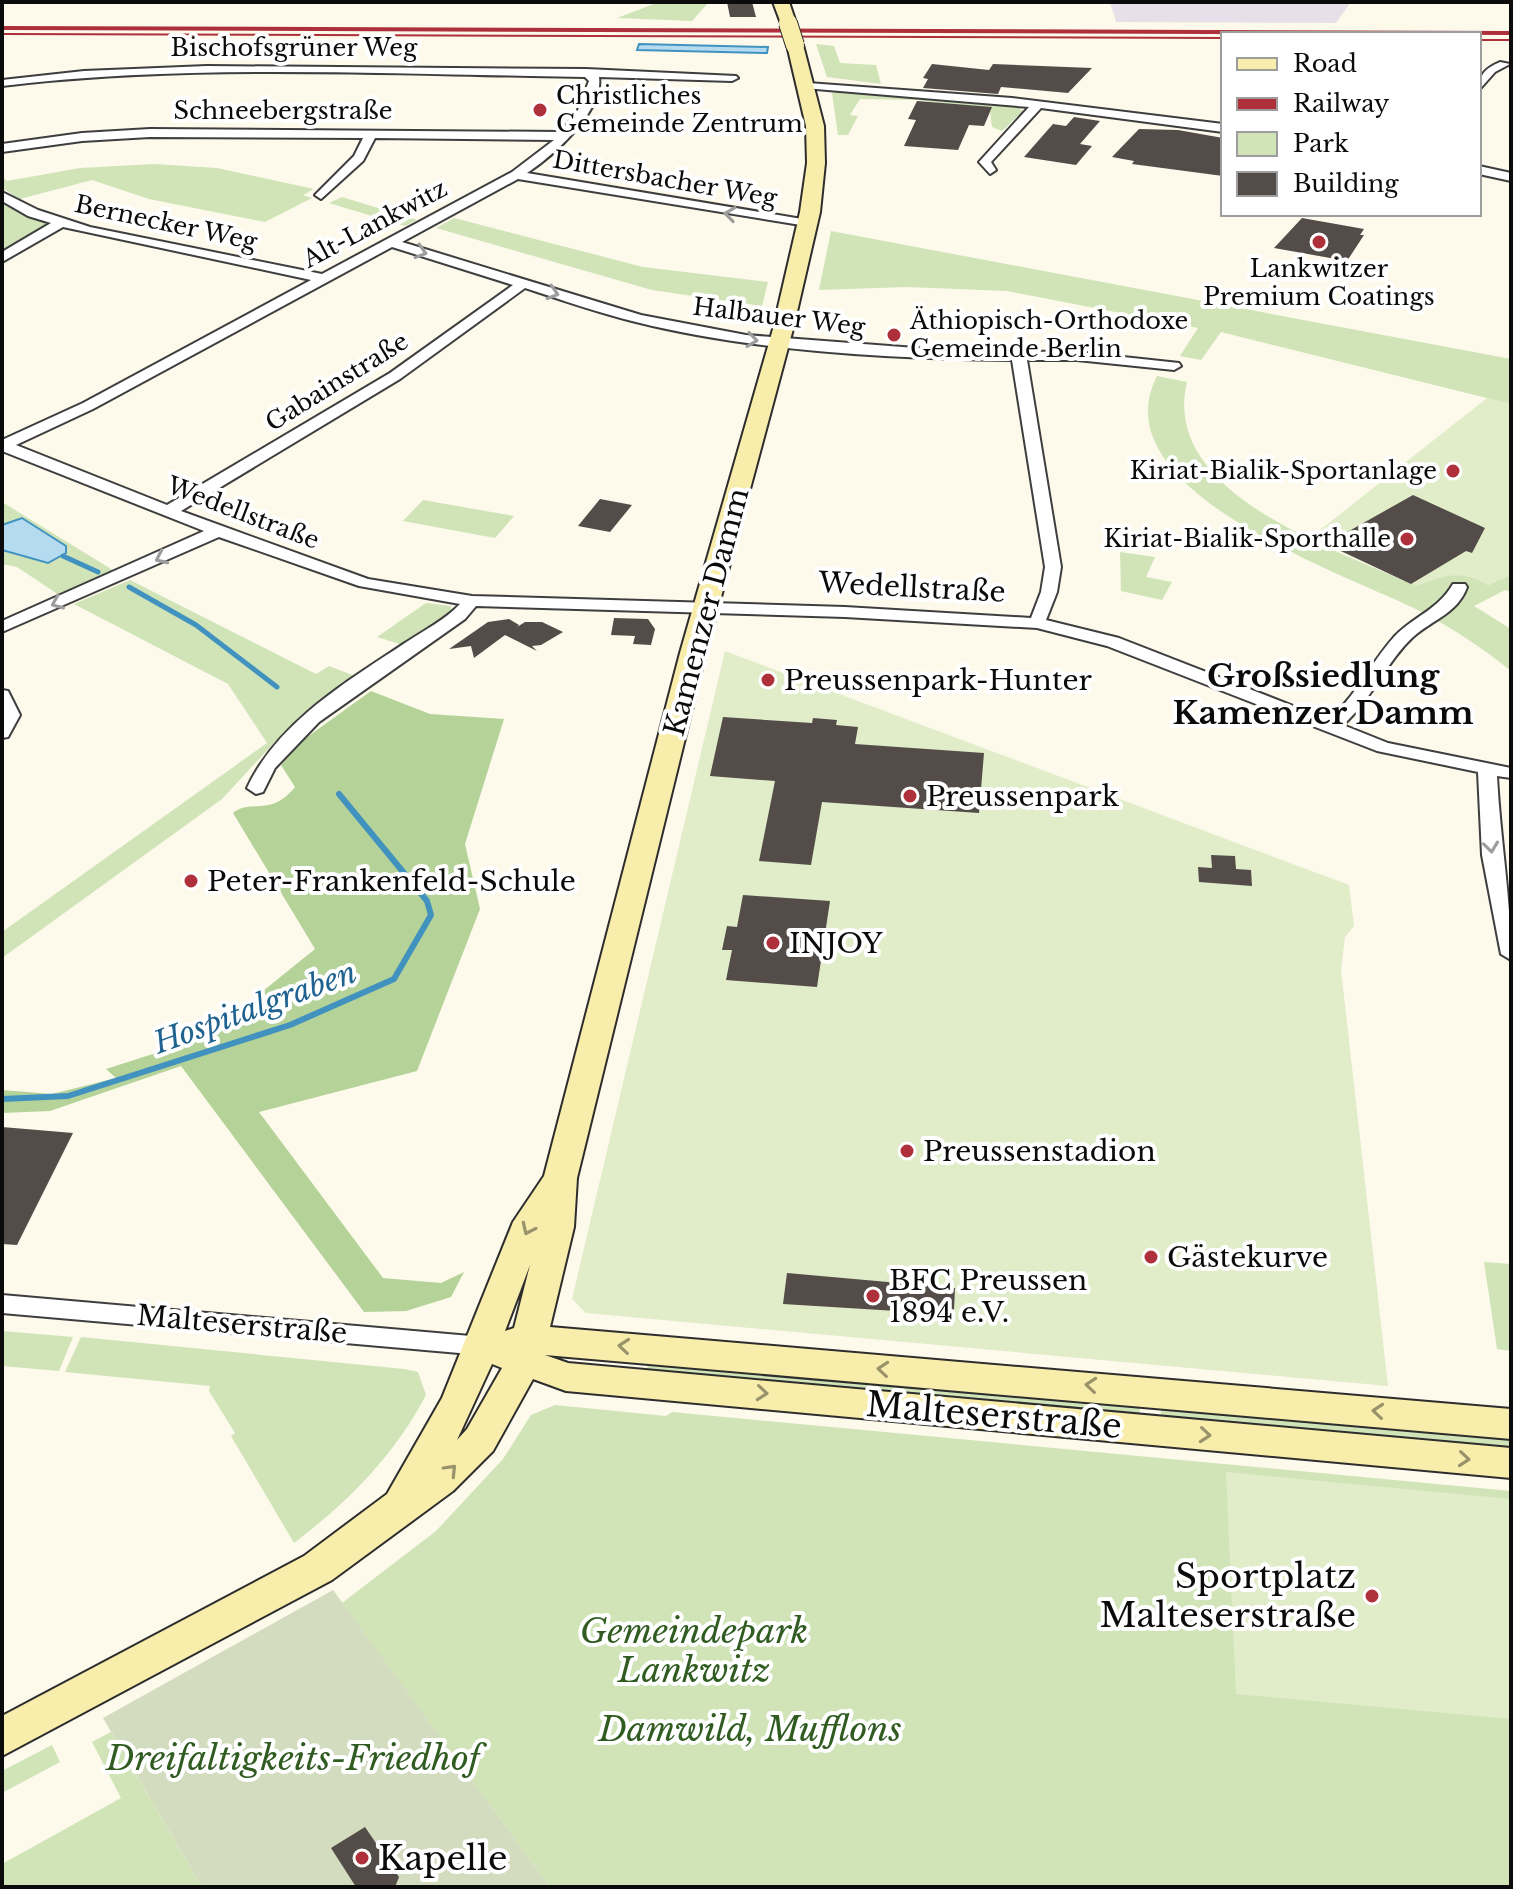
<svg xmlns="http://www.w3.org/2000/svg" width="1513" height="1889" viewBox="0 0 1513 1889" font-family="'Libre Baskerville',serif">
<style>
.industrial{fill:#e8e0e9}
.green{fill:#d0e4b8}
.forest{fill:#b5d399}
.cemetery{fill:#d4dcbf}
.pitch{fill:#e1ecc9}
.water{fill:#b4dbf0;stroke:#4292c0;stroke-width:2}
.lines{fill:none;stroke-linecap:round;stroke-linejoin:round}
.stream-far1{stroke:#4292c0;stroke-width:5}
.stream{stroke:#4292c0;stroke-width:6}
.building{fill:#534c48}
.minor-casing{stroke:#3e3e3e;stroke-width:4}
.secondary-casing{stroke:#2d2d2d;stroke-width:4}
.minor{fill:#fff;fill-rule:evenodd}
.secondary{fill:#f8edab;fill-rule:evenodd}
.tram{stroke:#ae303a;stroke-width:2}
.rail{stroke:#ae303a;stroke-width:4}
.secondary-bridge-casing{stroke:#2d2d2d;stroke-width:20;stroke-linecap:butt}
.secondary-bridge{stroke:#f8edab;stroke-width:18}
.oneway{stroke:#9d9d9d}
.oneway2{stroke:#99936b}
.poi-dot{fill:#ae303a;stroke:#fff;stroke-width:3}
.labels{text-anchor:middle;stroke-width:8;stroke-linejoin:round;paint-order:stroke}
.far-street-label{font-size:24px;fill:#0b0b0b;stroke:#fff}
.far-poi-label{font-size:24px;fill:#0b0b0b;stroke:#fff;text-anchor:start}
.street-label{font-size:28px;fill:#0b0b0b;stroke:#fff}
.poi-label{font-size:28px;fill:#0b0b0b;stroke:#fff;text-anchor:start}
.water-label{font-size:30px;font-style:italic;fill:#206391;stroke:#fff}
.quarter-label{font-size:32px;font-weight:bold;fill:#0b0b0b;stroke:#fff}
.near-street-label{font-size:34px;fill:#0b0b0b;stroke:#fff}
.near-poi-label{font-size:34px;fill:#0b0b0b;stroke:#fff;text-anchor:end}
.near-park-label{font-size:34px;font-style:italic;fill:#305c22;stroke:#fff}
</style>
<rect width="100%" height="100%" fill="#fdf9eb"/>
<path class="industrial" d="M1110 2 1235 4 1351 2 1336 23 1116 22Z"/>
<g class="green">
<path d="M659 2H709L692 21 617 18Z"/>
<path d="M816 44 834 46 840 63 876 65 881 84 827 77Z"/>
<path d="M840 91 1017 107 1023 111 1002 131 992 127 990 110 917 100 860 99 850 115 858 116 848 135H838L832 93Z"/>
<path d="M154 164 217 168 314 189 303 195 312 198 265 222 149 199 92 180 20 199 2 188V176L7 181 80 168Z"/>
<path d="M342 197 417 220 405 226 329 203Z"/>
<path d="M2 203 47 224 2 251Z"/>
<path d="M454 218 643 267 768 282 762 306 652 290 436 228Z"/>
<path d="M831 231 1511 359V404L1221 332 1201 360 1180 356 1198 328 1007 291 907 287 819 290Z"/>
<path d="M1157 376 1187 382C1160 493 1333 548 1411 584 1444 578 1457 566 1488 585L1511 575V592L1505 590 1474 606 1511 629V671C1484 649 1455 630 1424 613 1353 576 1097 493 1157 376Z"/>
<path d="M423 500 514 516 495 538 403 521Z"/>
<path d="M2 502 116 572 59 595 17 567 2 564Z"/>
<path d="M1120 552 1155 557 1146 577 1172 582 1162 600 1121 591Z"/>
<path d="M130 580 316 674 329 666 360 678 285 731 222 799 2 958V932L267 743 228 684 74 604Z"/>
<path d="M426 603 451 606 452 613 406 646 377 637Z"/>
<path d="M1484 1262 1511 1264V1351L1497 1349Z"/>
<path d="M2 1331 73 1337 59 1371 2 1366Z"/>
<path d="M81 1337 404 1369 418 1372 426 1395C394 1456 348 1502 294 1543L231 1436 235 1433 209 1391 210 1386 65 1372Z"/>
<path d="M648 1363 1139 1402 1140 1414 647 1370Z"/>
<path d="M555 1405 666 1416 672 1412 1511 1491V1887H550L342 1603 436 1531 503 1459 531 1415Z"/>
<path d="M1160 1406 1511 1434V1453L1162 1419Z"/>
<path d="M111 1732 202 1887H2V1864L121 1798 92 1742Z"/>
<path d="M52 1745 60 1762 2 1793V1771Z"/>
</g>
<path class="forest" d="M371 691 430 714 504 719 465 844 480 909 417 1071 259 1112 383 1278 441 1283 464 1272 451 1297 406 1311 364 1312 181 1066 50 1111 2 1113V1090L52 1094 116 1078 106 1069 206 1037 315 949 233 813C251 798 270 818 295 787L281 765 303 740Z"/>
<path class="cemetery" d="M333 1590 550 1887H202L103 1718Z"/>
<g class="pitch">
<path d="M1487 398 1511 404V575L1488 585C1461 569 1445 575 1417 586L1310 538Z"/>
<path d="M725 651 1349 885 1354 926 1345 937 1341 970 1388 1386 586 1313 572 1299Z"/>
<path d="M1226 1472 1511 1499V1719L1236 1694Z"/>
</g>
<g class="water">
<path d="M639 44 768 47 767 53 637 50Z"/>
<path d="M22 518 66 546V553L48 563 2 550V525Z"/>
</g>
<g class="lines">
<g class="stream-far1">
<path d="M63 556 98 572"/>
<path d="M129 587 196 625 277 687"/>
</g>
<path class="stream" d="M2 1099 68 1096 290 1025 394 979 431 915 427 901 339 794"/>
</g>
<g class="building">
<path d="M727 2H752L756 17H730Z"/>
<path d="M932 64 989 70 993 64 1092 68 1068 93 1001 87 998 94 923 88 928 79 923 78Z"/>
<path d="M917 101 992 107 984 126 969 125 958 150 904 146 916 120 908 119Z"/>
<path d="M1074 117 1100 121 1080 144 1092 146 1076 165 1024 157 1053 124 1066 126Z"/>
<path d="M1139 129 1178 130 1223 138V176L1132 164 1134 161 1112 157Z"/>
<path d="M1302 218 1364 229 1360 235H1364L1347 261 1274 248Z"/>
<path d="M1413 495 1485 528 1472 553 1466 551 1411 584 1326 544Z"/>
<path d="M600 499 632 505 610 532 578 526Z"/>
<path d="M614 618 648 619 655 629 651 645 633 644 635 636 611 635Z"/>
<path d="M509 619 519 625 517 627 525 622H542L563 632 541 645 532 646 537 651 505 635 474 658 471 646 449 649 488 622Z"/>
<path d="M723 717 812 723 813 718 837 720 836 725 858 727 855 744 984 753 979 813 822 802 811 865 759 861 775 781 710 776Z"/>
<path d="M1211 855 1235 856 1236 869 1251 870 1252 886 1199 882 1198 867 1212 868Z"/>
<path d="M743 895 830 901 817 987 726 980 732 950H722L727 926 737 927Z"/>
<path d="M2 1127 73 1133 17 1245 2 1244Z"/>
<path d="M787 1273 955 1288 954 1310 949 1309 948 1318 929 1317V1313L783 1304Z"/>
<path d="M365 1827 399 1877 395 1887H356L331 1848Z"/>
</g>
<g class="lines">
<defs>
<g id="minor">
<path d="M1500 62 1510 64 1495 72 1479 90C1479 74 1486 68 1500 62Z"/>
<path d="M207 66 586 69 736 76 738 78 732 81 599 77C604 111 553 156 527 173L808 220 813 221V227L518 179 402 242 641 315 746 335 955 351 1077 352 1179 363 1181 366 1174 370 1077 360H1027L1061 567 1057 592 1046 620 1119 638 1329 720C1358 693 1370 664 1394 637 1415 615 1437 611 1453 584H1465L1467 587C1458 613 1432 620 1413 637 1386 662 1373 698 1343 725L1388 743 1511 768V778L1497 776C1500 838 1511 898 1511 960L1501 954 1482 855 1478 772 1377 751 1107 646 1037 628 845 617 476 606 465 619 319 722 275 768 263 792 256 794 247 788C277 723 346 682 405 643 423 631 445 620 460 604L359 586 219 537 2 632V621L204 531 2 451V440L83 403 311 280 63 227 2 262V252L51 223 28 216 2 201V192L38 210 90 227 322 274 512 172 554 140 375 138 363 161 321 199 315 195 354 156 363 138 150 137 82 141 2 152V144L82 133 150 129 561 132 578 110 589 81 585 77 531 76C355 73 177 65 2 86V80L84 71ZM392 247 513 285 390 373 167 505 16 445 93 409ZM525 288C562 300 599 313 636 322 751 351 894 359 1012 360L1045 567 1041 592 1031 618 845 607 472 596 368 579 181 511 400 379Z"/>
<path d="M808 83 1012 98 1223 124V132L1041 108 991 162 996 170 990 174 979 162 1029 107 804 88 802 86Z"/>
<path d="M1479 166 1511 173V181L1479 174Z"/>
<path d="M2 690 8 691 20 715 8 737 2 738Z"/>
<path d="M2 1295 482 1337 490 1339 494 1346 490 1353 482 1355 2 1313Z"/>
</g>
<g id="secondary">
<path d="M773 2H789L796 23 794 26H782Z"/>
<path d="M795 40 803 45 824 126 825 163 820 212 793 329 706 653 577 1178 574 1227 550 1327 1511 1409V1439L545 1355 568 1363 1511 1448V1478L566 1391 533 1379 493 1451 453 1491 332 1580 2 1756V1716L304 1556 387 1494 442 1398 513 1222 544 1176 680 653 773 329 800 212 807 163 806 126 787 45ZM530 1265 514 1328 505 1331ZM492 1364 502 1368 467 1429 457 1440Z"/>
</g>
</defs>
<use href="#minor" class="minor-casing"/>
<use href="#secondary" class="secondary-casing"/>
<use href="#minor" class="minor"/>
<use href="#secondary" class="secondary"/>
<g class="tram">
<path d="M2 34 1223 38"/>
<path d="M1479 40H1511"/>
</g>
<path class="rail" d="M2 28 1511 33"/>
<defs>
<path id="secondary-bridge" d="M788 23 795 45"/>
</defs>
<use href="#secondary-bridge" class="secondary-bridge-casing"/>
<use href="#secondary-bridge" class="secondary-bridge"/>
</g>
<defs><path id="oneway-chevron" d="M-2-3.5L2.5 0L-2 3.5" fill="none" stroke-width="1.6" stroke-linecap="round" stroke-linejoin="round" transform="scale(2)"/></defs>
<g class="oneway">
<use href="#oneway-chevron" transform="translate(730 214) rotate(-172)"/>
<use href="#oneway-chevron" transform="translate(421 252) rotate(17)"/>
<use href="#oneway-chevron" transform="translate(553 293) rotate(17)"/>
<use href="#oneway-chevron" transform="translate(752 340) rotate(8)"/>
<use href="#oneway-chevron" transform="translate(161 558) rotate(155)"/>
<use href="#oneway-chevron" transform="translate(57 603) rotate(157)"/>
<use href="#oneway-chevron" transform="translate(1491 847) rotate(83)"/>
</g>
<g class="oneway2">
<use href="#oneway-chevron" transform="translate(528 1229) rotate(115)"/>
<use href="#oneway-chevron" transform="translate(624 1346) rotate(-175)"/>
<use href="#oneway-chevron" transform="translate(883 1369) rotate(-175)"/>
<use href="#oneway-chevron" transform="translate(1091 1385) rotate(-175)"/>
<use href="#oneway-chevron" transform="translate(762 1393) rotate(5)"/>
<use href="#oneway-chevron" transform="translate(1378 1411) rotate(-175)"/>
<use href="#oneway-chevron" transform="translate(1205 1435) rotate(5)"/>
<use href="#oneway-chevron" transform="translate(1464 1459) rotate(5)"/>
<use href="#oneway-chevron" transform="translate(451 1470) rotate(-46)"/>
</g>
<g class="poi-dot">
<circle cx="540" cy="110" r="8"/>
<circle cx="1319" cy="242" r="8"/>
<circle cx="894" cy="335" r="8"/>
<circle cx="1453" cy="471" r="8"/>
<circle cx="1407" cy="539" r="8"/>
<circle cx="768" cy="680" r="8"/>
<circle cx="910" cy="796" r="8"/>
<circle cx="191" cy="881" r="8"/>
<circle cx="773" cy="943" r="8"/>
<circle cx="907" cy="1151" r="8"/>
<circle cx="1151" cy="1257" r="8"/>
<circle cx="873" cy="1296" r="8"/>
<circle cx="1372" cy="1596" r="8"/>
<circle cx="362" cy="1858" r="8"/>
</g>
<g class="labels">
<g class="far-street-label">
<text x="294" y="56">Bischofsgrüner Weg</text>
<text x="283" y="119">Schneebergstraße</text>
<text transform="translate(665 179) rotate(10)" y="8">Dittersbacher Weg</text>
<text transform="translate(166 223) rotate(12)" y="8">Bernecker Weg</text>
<text transform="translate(375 224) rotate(-28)" y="8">Alt-Lankwitz</text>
<text transform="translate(779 317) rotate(7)" y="8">Halbauer Weg</text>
<text transform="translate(337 382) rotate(-32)" y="8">Gabainstraße</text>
<text transform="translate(243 513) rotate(21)" y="8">Wedellstraße</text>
</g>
<g class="far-poi-label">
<text x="556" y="104">Christliches<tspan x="556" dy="28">Gemeinde Zentrum</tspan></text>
<text x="1319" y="277" text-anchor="middle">Lankwitzer<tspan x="1319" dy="28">Premium Coatings</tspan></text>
<text x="910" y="329">Äthiopisch-Orthodoxe<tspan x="910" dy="28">Gemeinde Berlin</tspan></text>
<text x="1437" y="479" text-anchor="end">Kiriat-Bialik-Sportanlage</text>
<text x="1391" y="547" text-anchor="end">Kiriat-Bialik-Sporthalle</text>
</g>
<g class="street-label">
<text transform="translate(912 587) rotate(3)" y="10">Wedellstraße</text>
<text transform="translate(706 612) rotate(-75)" y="10">Kamenzer Damm</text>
<text transform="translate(242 1324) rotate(5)" y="10">Malteserstraße</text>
</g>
<g class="poi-label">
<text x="784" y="690">Preussenpark-Hunter</text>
<text x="926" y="806">Preussenpark</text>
<text x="207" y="891">Peter-Frankenfeld-Schule</text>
<text x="789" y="953">INJOY</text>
<text x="923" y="1161">Preussenstadion</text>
<text x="1167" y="1267">Gästekurve</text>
<text x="889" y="1290">BFC Preussen<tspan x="889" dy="32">1894 e.V.</tspan></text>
</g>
<g class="water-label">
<text transform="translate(255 1008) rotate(-20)" y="10">Hospitalgraben</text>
</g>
<g class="quarter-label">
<text x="1323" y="687">Großsiedlung<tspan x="1323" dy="37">Kamenzer Damm</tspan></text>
</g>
<g class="near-street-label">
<text transform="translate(994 1415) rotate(5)" y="12">Malteserstraße</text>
</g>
<g class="near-poi-label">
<text x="1356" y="1588">Sportplatz<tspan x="1356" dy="39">Malteserstraße</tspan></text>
<text x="378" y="1870" text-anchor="start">Kapelle</text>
</g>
<g class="near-park-label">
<text x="694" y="1643">Gemeindepark<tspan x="694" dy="39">Lankwitz</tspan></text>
<text x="750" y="1741">Damwild, Mufflons</text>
<text x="293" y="1770">Dreifaltigkeits-Friedhof</text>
</g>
</g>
<rect width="1513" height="1889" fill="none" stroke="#0b0b0b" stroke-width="8"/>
<rect x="1221" y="32" width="260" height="184" fill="#ffffff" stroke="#9d9d9d" stroke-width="2"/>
<rect x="1237" y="58" width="40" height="12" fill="#f8edab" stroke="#9d9d9d" stroke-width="2"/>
<text x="1293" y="72" font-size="24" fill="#0b0b0b">Road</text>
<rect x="1237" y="98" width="40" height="12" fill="#ae303a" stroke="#9d9d9d" stroke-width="2"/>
<text x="1293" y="112" font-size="24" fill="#0b0b0b">Railway</text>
<rect x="1237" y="132" width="40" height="24" fill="#d0e4b8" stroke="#9d9d9d" stroke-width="2"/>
<text x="1293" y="152" font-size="24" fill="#0b0b0b">Park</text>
<rect x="1237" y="172" width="40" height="24" fill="#534c48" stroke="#9d9d9d" stroke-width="2"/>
<text x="1293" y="192" font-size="24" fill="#0b0b0b">Building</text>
</svg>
